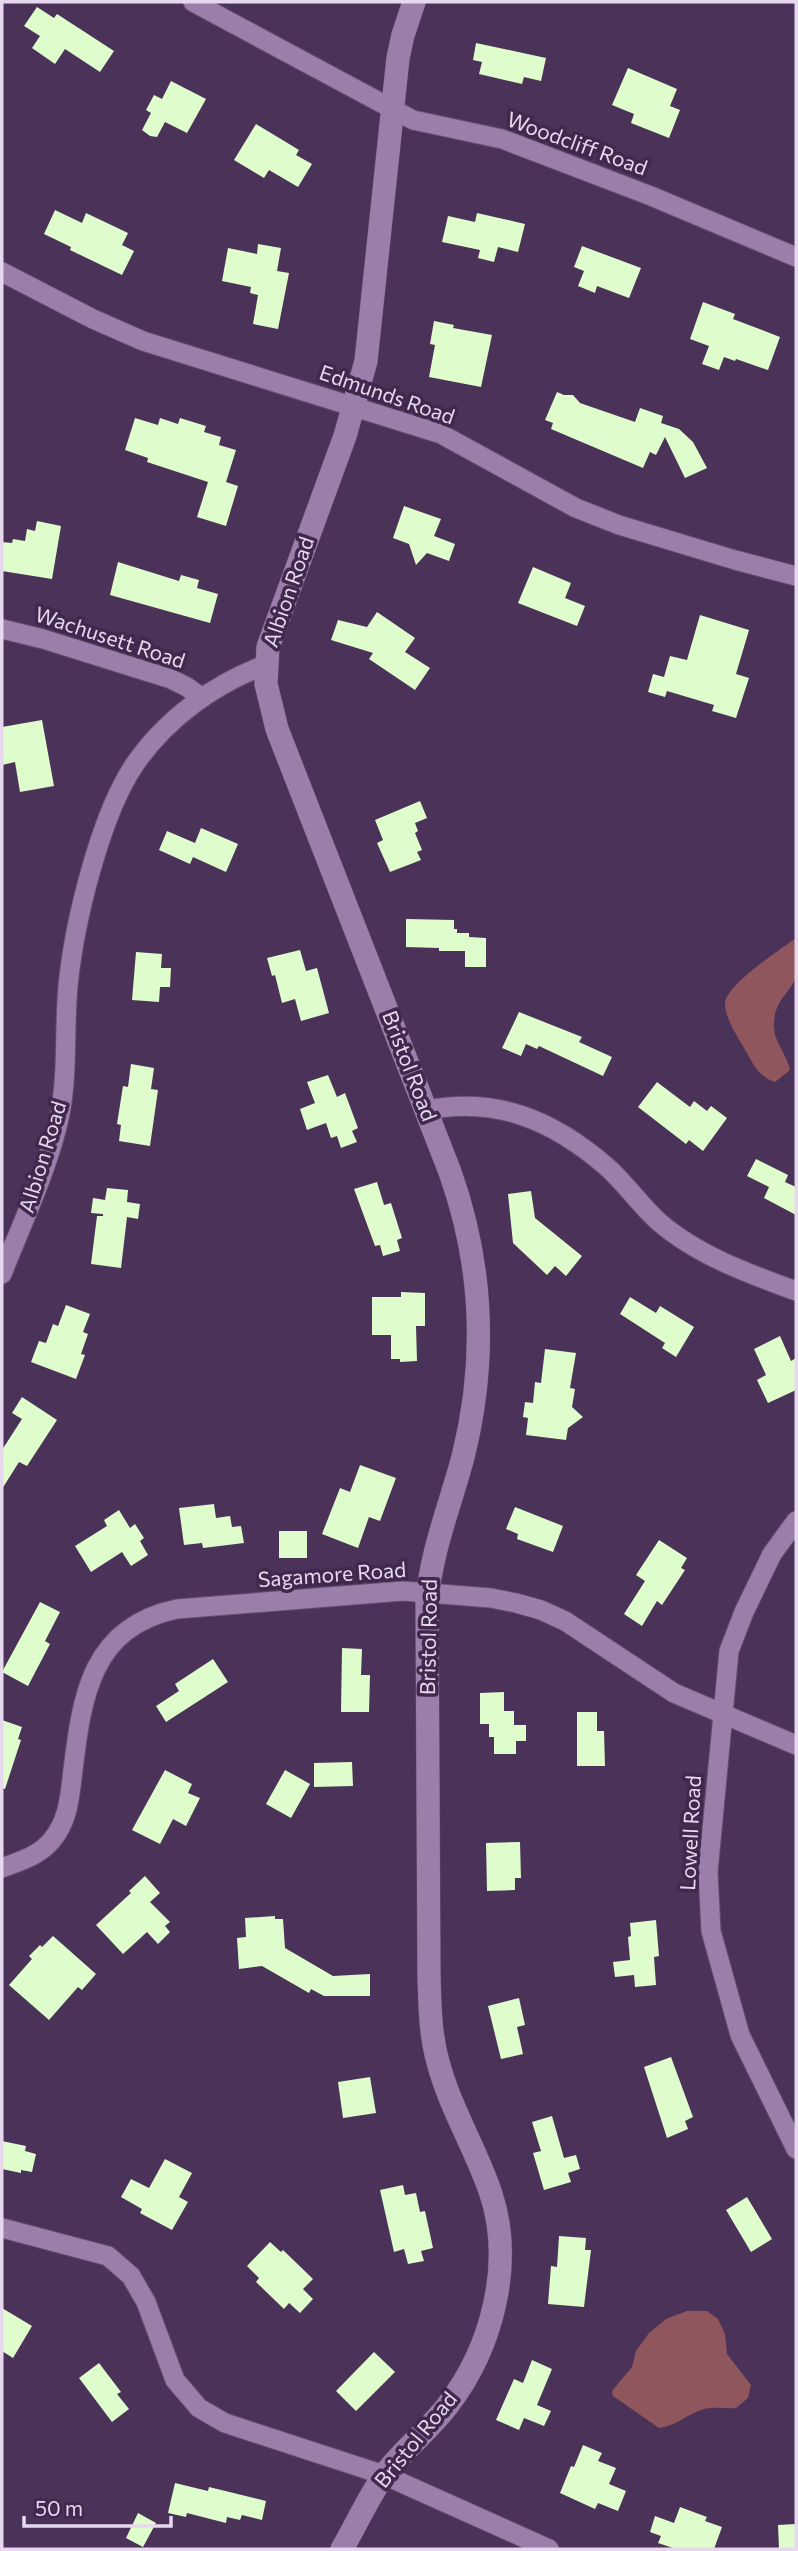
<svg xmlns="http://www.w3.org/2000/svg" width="798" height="2551" viewBox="0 0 798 2551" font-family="Commissioner,sans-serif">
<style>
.green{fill:#8f575d}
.building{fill:#dffdcc}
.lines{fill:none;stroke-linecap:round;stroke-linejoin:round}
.minor-casing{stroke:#644e6f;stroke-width:21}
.tertiary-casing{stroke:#644e6f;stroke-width:24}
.minor{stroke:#9b7faa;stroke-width:19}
.tertiary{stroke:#9b7faa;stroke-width:23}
.labels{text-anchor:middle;stroke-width:7;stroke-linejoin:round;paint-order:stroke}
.street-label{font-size:21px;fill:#e7d8ef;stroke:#41284d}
</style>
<rect width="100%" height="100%" fill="#4b3258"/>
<g class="green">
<path d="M796 938C796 947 798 971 796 978 787 996 773 1002 774 1028 775 1043 787 1055 790 1070L775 1082C758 1077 753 1063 744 1048 737 1036 725 1018 725 1003 726 985 781 949 796 938Z"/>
<path d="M687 2311H707L718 2319 725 2334 727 2354 751 2385 748 2398 736 2408C724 2409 713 2406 701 2410 686 2415 676 2426 659 2428L613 2396 612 2391 632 2367 636 2351 649 2333 666 2319Z"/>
</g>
<g class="building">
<path d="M37 7 54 18 57 14 114 51 100 72 65 49 55 64 32 48 40 36 24 26Z"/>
<path d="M476 43 546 58 541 81 524 77 522 84 479 74 482 62 473 60Z"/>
<path d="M628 68 677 89 670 106 680 110 669 138 631 123 634 114 612 105Z"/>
<path d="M171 81 206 99 187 133 165 122 157 137 150 136 142 130 151 113 146 110 154 95 162 99Z"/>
<path d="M256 124 299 150 296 155 312 164 298 187 269 170 264 178 234 160Z"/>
<path d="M55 210 82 223 86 213 128 233 122 245 134 251 122 275 70 250 71 247 44 234Z"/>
<path d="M477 213 525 224 518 252 498 247 494 262 478 258 480 250 442 242 448 216 475 222Z"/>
<path d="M258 244 281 248 277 271 289 273 278 329 253 324 258 295 250 293 251 287 222 281 228 248 257 254Z"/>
<path d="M582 246 641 268 629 298 597 286 595 293 578 286 584 271 574 267Z"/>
<path d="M703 302 735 314 733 319 780 337 768 370 736 359 735 361 724 357 719 370 702 364 709 346 690 339Z"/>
<path d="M434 321 454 325 453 328 492 335 481 387 429 377 435 345 430 344Z"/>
<path d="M557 392 564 395H573L580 403 635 422 640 408 663 416 661 423 679 429 693 442 707 468 685 478 665 437 656 455 650 452 643 468 551 429 553 423 545 420Z"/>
<path d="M135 418 158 425 160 418 178 424 180 418 206 426 204 432 221 437 219 445 236 450 226 482 238 486 226 526 197 517 208 482 147 462 148 458 125 450Z"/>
<path d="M404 506 441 519 434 536 455 544 449 561 427 553 416 565 409 544 393 538Z"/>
<path d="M37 521 61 526 52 579 2 571V542L12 543 13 539 25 541 27 529 35 531Z"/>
<path d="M118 562 179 581 181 575 199 580 197 588 218 594 210 623 110 595Z"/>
<path d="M533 567 571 583 565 598 585 606 577 626 518 603Z"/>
<path d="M377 612 415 638 405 652 430 668 415 690 369 659 373 653 331 640 338 620 367 627Z"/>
<path d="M700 615 749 630 736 674 749 678 736 718 712 711 714 705 667 691 665 697 648 692 653 674 664 677 670 656 687 660Z"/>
<path d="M42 720 54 786 20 792 15 762 2 765V727Z"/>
<path d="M420 801 427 818 415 823 418 831 415 833 422 850 417 852 421 860 390 872 377 843 383 840 375 820Z"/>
<path d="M201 828 238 844 226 872 193 857 190 864 159 850 167 831 195 843Z"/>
<path d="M406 919 454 920V929H457V933H469V937L486 938V967H465V951H439V948L406 947Z"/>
<path d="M300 950 306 971 317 968 329 1013 301 1021 295 999 282 1003 275 975 272 976 267 958Z"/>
<path d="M136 952 162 954 161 968H171L170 987H160L159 1002 132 1000Z"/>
<path d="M519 1012 582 1037 579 1042 612 1057 603 1076 539 1046 537 1049 526 1044 521 1056 502 1048Z"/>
<path d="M131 1064 154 1068 151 1089 158 1090 150 1146 119 1141 121 1125 117 1124 123 1086 128 1087Z"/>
<path d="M328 1075 337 1097 345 1093 358 1128 352 1131 357 1142 341 1148 337 1136 331 1138 326 1123 307 1130 300 1109 315 1103 307 1082Z"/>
<path d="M657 1082 690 1107 694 1101 707 1111 711 1106 727 1118 703 1151 689 1140 686 1144 638 1107Z"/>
<path d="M756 1159 788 1175 785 1182 796 1187V1215L764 1198 769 1187 747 1176Z"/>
<path d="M377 1182 384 1205 391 1203 402 1238 397 1240 400 1251 383 1256 380 1245 375 1246 354 1189Z"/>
<path d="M107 1188 128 1190 127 1202 140 1204 138 1219 127 1217 121 1268 91 1264 97 1216H103V1214L91 1213 93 1198 105 1200Z"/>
<path d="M531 1191 535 1218 582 1256 566 1276 555 1266 547 1275 513 1243 508 1194Z"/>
<path d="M401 1292 425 1293V1326H416L417 1361 400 1362V1359H391V1335H372V1297H401Z"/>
<path d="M630 1297 656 1313 660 1306 694 1327 676 1357 662 1348 665 1343 620 1314Z"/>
<path d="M66 1305 90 1314 83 1332 88 1334 81 1354 85 1355 76 1379 31 1362 39 1341 46 1343 53 1324 58 1326Z"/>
<path d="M780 1336 791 1361 796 1358V1390L768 1403 757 1380 766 1375 754 1349Z"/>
<path d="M545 1349 576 1353 570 1388 575 1389 572 1407 583 1417 568 1428 566 1440 526 1435 528 1418 523 1417 525 1402 533 1403 535 1382 541 1383Z"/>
<path d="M22 1397 57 1420 27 1466 19 1462 2 1489V1450L22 1419 12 1413Z"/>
<path d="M360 1465 396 1478 380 1521 369 1517 358 1548 322 1534 340 1488 350 1492Z"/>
<path d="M214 1504 216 1518 230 1516 232 1527 241 1526 244 1543 203 1548 202 1543 184 1545 179 1508Z"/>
<path d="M515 1507 563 1526 553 1552 517 1539 518 1534 506 1529Z"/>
<path d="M119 1510 130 1528 135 1524 144 1538 140 1541 148 1555 131 1566 122 1552 91 1572 75 1546 107 1526 104 1520Z"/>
<rect x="279" y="1531" width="28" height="27"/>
<path d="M659 1540 687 1558 681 1568 685 1570 662 1605 657 1601 642 1626 624 1614 645 1581 636 1575Z"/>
<path d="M40 1602 60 1612 45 1641 50 1644 28 1686 2 1672Z"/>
<path d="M342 1648 362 1649 361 1675H370L369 1712H341Z"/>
<path d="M213 1659 228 1682 166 1722 156 1706 179 1691 175 1684Z"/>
<path d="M504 1692V1711H514V1725H526V1741H516V1754H494V1737H489V1724H480V1693Z"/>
<path d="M577 1712H597V1731H604L605 1766H577Z"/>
<path d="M2 1720 22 1727 18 1739 21 1740 5 1789 2 1788Z"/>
<path d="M352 1762 353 1786 314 1787V1763Z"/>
<path d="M165 1770 192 1784 188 1793 200 1798 186 1826 173 1819 160 1844 132 1830Z"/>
<path d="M285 1770 310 1784 291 1818 266 1804Z"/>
<path d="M520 1842 521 1878H515V1890L487 1891 486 1843Z"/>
<path d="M145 1876 160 1893 150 1902 170 1922 165 1926 170 1932 158 1944 147 1932 123 1954 96 1925 131 1893 129 1891Z"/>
<path d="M275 1916V1919H283L285 1948 333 1976 370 1974V1996H324L311 1989 309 1993 262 1966 239 1969 237 1938 246 1937 245 1918Z"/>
<path d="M656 1920 659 1956 654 1957 656 1985 635 1987 634 1975 615 1977 613 1962 630 1960 628 1937 631 1936 630 1923Z"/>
<path d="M53 1936 96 1974 82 1990 78 1987 49 2020 9 1985 32 1959 29 1956 40 1945 42 1947Z"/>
<path d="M519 1998 525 2025 517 2027 523 2054 501 2059 488 2006Z"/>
<path d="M671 2057 693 2117 685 2121 688 2129 667 2138 644 2067Z"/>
<path d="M370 2077 376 2113 343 2118 338 2082Z"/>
<path d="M552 2116 564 2158 576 2155 580 2169 568 2173 571 2182 544 2190 533 2153 541 2151 532 2122Z"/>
<path d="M2 2141 26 2146 25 2151 36 2154 32 2172 21 2170V2173L2 2169Z"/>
<path d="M165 2159 192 2173 179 2197 188 2202 172 2230 140 2213 142 2209 121 2197 131 2179 149 2188Z"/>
<path d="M403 2185 405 2195 416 2193 420 2212 425 2211 433 2248 421 2251 424 2261 408 2264 404 2249 394 2252 380 2190Z"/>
<path d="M747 2197 772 2239 751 2252 726 2210Z"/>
<path d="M559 2236 586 2238 585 2250H591L584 2307 548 2304 551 2266 557 2267Z"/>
<path d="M270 2242 281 2252 283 2250 313 2279 303 2289 313 2299 300 2313 289 2303 284 2309 256 2282 259 2278 247 2266Z"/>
<path d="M2 2308 32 2326 13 2358 2 2351Z"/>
<path d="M374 2352 395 2372 356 2411 336 2391Z"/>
<path d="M532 2360 552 2369 537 2405 551 2411 544 2426 524 2418 519 2430 496 2420 514 2379 523 2383Z"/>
<path d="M99 2363 121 2392 117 2394 129 2409 112 2422 79 2378Z"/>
<path d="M583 2445 602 2453 598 2461 616 2468 609 2484 626 2491 618 2511 598 2503 595 2509 560 2493 571 2466 574 2467Z"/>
<path d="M175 2483 208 2491 209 2487 266 2501 262 2520 242 2515 240 2520 227 2517 226 2523 187 2513 186 2517 168 2513Z"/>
<path d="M680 2507 707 2517 705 2521 722 2527 714 2549H676L658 2543 661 2536 650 2532 655 2516 674 2523Z"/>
<path d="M138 2513 156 2523 143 2547 126 2538Z"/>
<path d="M796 2524V2549H779L778 2525Z"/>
</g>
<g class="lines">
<defs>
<g id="minor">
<path d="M193 2 413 120 502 139 651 196 796 257"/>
<path d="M2 272 93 319 143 341 441 434 576 508 619 525 735 560 796 576"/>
<path d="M2 629 43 639 171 679 187 687 202 698"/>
<path d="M427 1110C497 1096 554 1121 607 1167 626 1184 640 1205 659 1222 697 1255 749 1274 796 1291"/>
<path d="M2 1274C22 1223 49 1167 60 1114 68 1072 64 1029 68 986 74 924 100 815 135 764 166 719 214 684 265 665"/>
<path d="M796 1521 772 1554 744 1612 729 1651 708 1872 711 1931 740 2035 796 2149"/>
<path d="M2 1868C20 1861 39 1856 52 1840 69 1820 70 1794 73 1770 82 1696 91 1627 177 1609L403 1591 491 1598 516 1603 541 1610 565 1621 674 1693 796 1745"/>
<path d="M2 2228 108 2256 131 2276 146 2302 175 2380 199 2408 225 2423 384 2475 549 2549"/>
</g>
<path id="tertiary" d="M342 2549C356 2525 368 2498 384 2475 403 2450 429 2430 448 2405 492 2348 514 2264 491 2194 476 2149 450 2108 438 2062 430 2034 430 2005 429 1977L427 1602C431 1551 450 1506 463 1457 487 1361 483 1265 450 1172L277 729 266 684 268 647 345 436 366 361 398 58 403 35 414 2"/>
</defs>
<use href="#minor" class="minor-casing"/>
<use href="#tertiary" class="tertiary-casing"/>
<use href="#minor" class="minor"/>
<use href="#tertiary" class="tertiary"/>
</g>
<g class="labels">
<g class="street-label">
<text transform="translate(577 144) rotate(20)" y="7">Woodcliff Road</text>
<text transform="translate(387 395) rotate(19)" y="7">Edmunds Road</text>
<text transform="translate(289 592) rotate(-71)" y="7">Albion Road</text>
<text transform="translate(110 638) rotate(18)" y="7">Wachusett Road</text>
<text transform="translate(409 1066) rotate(69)" y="7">Bristol Road</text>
<text transform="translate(43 1157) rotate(-73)" y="7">Albion Road</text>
<text transform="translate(332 1575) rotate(-4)" y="7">Sagamore Road</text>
<text transform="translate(429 1637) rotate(-89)" y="7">Bristol Road</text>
<text transform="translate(691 1833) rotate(-87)" y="7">Lowell Road</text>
<text transform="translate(416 2440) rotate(-51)" y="7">Bristol Road</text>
</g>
</g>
<rect width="798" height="2551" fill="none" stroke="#e7d8ef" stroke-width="7"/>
<path d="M24 2516v10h147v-10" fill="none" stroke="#e7d8ef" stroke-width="3.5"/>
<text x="35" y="2516" font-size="21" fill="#e7d8ef" stroke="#41284d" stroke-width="5" paint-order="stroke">50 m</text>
</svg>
